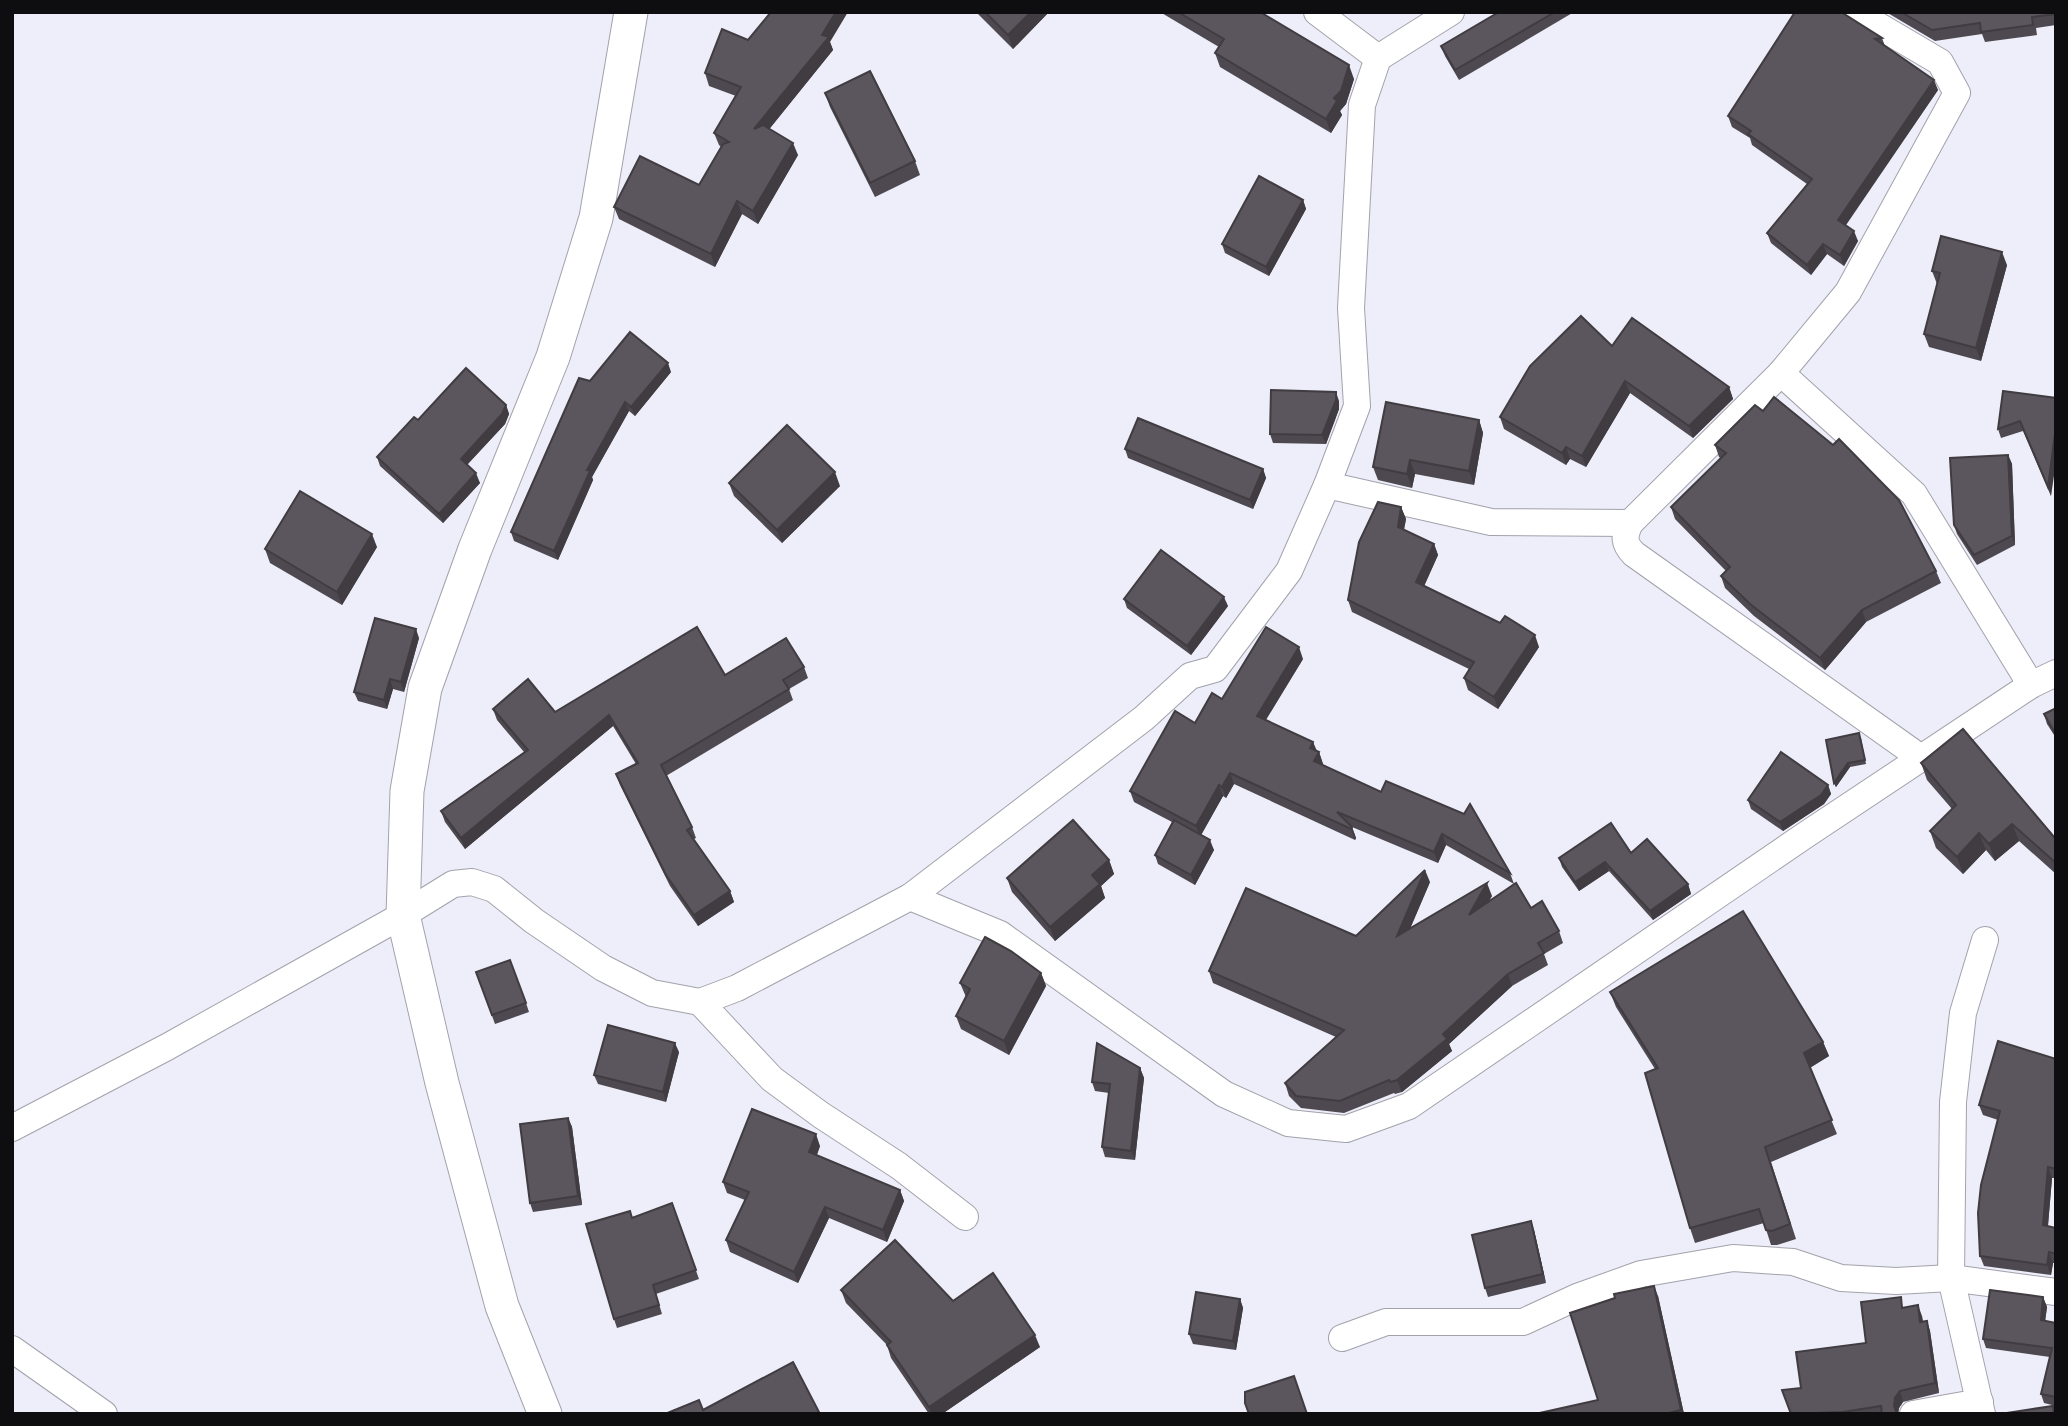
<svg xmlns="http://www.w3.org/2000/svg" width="2068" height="1426" viewBox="0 0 2068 1426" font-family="Overpass,sans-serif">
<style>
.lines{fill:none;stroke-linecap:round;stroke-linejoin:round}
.minor-casing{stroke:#a2a2ac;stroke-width:28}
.tertiary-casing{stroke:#a2a2ac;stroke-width:35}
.minor{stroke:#fff;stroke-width:26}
.tertiary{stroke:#fff;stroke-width:33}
.wall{fill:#4e4950}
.shaded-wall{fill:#403c41}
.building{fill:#5b555d;stroke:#403c41;stroke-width:2}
</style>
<rect width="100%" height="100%" fill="#edeef9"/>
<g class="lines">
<defs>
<g id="minor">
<path d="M1317 12 1378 58"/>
<path d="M1855 12 1940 62 1957 93 1848 292 1781 373 1630 523C1624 536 1623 543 1634 554L1921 758"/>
<path d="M1781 373 1914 494 2031 685"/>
<path d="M1327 485 1491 522 1630 523"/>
<path d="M910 897 1000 934 1224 1094 1288 1123 1346 1129 1409 1106 1804 836 2031 685 2056 673"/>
<path d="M700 1002 772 1079 821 1115 899 1166 965 1217"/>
<path d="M12 1128 167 1047 403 915 453 884 472 882 494 889 534 921 603 968 652 993 700 1002 737 988 910 897 1144 718 1190 676 1215 669 1289 571 1327 485 1357 406 1351 308 1362 105 1378 58 1451 12"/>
<path d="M1342 1338 1386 1322H1523L1577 1297 1641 1274 1733 1258 1793 1262 1841 1278 1896 1281 1951 1278 2056 1292"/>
<path d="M12 1349 104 1414"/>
<path d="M1913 1414 1980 1402"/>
<path d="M1982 1414 1951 1278 1953 1102 1963 1013 1985 940"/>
</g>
<path id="tertiary" d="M545 1414 502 1306 442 1083 403 915 407 791 425 688 475 549 553 357 596 218 631 12"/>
</defs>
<use href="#minor" class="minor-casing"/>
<use href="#tertiary" class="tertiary-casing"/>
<use href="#minor" class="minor"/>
<use href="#tertiary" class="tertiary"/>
</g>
<g class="wall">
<path d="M976 12H1049L1013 49Z"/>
<path d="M1160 12H1260L1354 79 1346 104 1340 111 1342 115 1331 133 1220 67 1215 53 1219 47Z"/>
<path d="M1499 12H1574L1459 80 1445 56 1441 46Z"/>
<path d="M1886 12H2056V25L2036 28 2037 35 1985 42 1982 34 1935 41Z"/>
<path d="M1843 15 1882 38 1885 46 1938 90 1845 225 1858 241 1844 266 1827 254 1811 275 1771 243 1767 233 1807 184 1752 145 1750 138 1732 127 1728 116Z"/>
<path d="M748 40 830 42 833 50 769 129 798 155 758 224 742 214 715 267 619 219 614 207 699 185 721 147 719 145 714 133 736 96 709 86 705 73Z"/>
<path d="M825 93 915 161 920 175 875 197 830 107Z"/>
<path d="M1303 200 1306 209 1269 276 1225 253 1222 244Z"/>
<path d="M2007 265 1981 361 1929 347 1924 334 1937 284 1932 271Z"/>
<path d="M1612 346 1729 387 1733 399 1693 438 1630 393 1586 467 1570 459 1566 465 1504 429 1500 417Z"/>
<path d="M671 372 635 416 629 411 592 477 593 480 558 560 514 541 511 532 590 381Z"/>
<path d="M2056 398 2051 496 2023 431 2001 438 1998 429Z"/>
<path d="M1339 401V409L1326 444 1273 443 1270 434Z"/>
<path d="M506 405 509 414 505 424 467 465 480 483 443 523 380 466 377 457 418 420Z"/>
<path d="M1479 420 1483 433 1474 485 1415 474 1412 488 1378 480 1373 467Z"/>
<path d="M1715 445 1936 571 1941 583 1866 622 1825 670 1754 616 1725 588 1721 576 1726 571 1675 519 1671 507 1721 458 1719 457Z"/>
<path d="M1125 449 1263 469 1266 478 1253 509 1128 458Z"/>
<path d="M2008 455 2012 464 2015 545 1977 565 1957 534 1954 525Z"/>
<path d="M729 483 840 486 782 543 734 496Z"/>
<path d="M1401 507 1406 519 1404 530 1434 544 1438 555 1424 586 1500 623 1539 647 1498 709 1468 690 1464 678 1469 669 1352 612 1348 600Z"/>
<path d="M377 547 342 605 270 563 265 549Z"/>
<path d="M1124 599 1228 606 1191 655 1127 608Z"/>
<path d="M419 638 404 692 393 689 387 709 358 701 354 692Z"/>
<path d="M1303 659 1266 720 1313 742 1317 751 1319 752 1323 764 1322 765 1510 873 1514 884 1446 845 1438 863 1352 827 1356 838 1355 840 1234 784 1226 798 1223 796 1201 835 1214 850 1195 885 1158 864 1155 855 1172 822 1134 802 1130 791 1195 723 1222 699Z"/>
<path d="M804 667 808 678 789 689 793 700 666 776 692 827 696 838 694 839 730 891 734 902 698 926 670 886 620 785 616 774 636 764 613 726 465 849 445 822 441 811 524 752 497 720 493 709 555 712 725 675Z"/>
<path d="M2056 708V738L2047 724 2044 714Z"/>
<path d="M1861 738 1866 764 1850 767 1836 787 1834 783Z"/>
<path d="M1921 763 2054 837 2056 836V874L2019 841 1995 861 1986 850 1963 874 1936 848 1930 831 1952 809 1927 780Z"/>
<path d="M1828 785 1831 794 1824 804 1783 831 1751 809 1748 800Z"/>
<path d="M1631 853 1688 884 1691 894 1653 920 1609 871 1579 891 1562 867 1559 858Z"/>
<path d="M1109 860 1114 874 1101 886 1105 898 1055 941 1012 892 1007 878Z"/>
<path d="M1430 882 1410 928 1492 896 1488 902 1531 908 1559 931 1563 943 1544 954 1548 965 1512 986 1449 1044 1452 1051 1402 1092 1395 1094 1394 1093 1344 1113 1301 1108 1289 1096 1285 1083 1336 1037 1213 983 1209 971 1356 936Z"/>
<path d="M476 972 526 1003 529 1012 495 1024Z"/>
<path d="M1041 973 1046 986 1009 1055 961 1029 956 1016 966 997 960 983Z"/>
<path d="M1610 992 1823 1042 1829 1056 1810 1068 1837 1134 1771 1162 1796 1239 1777 1245H1771L1764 1223 1695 1243 1690 1228 1655 1069 1616 1007Z"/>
<path d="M679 1052 666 1102 598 1084 594 1075Z"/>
<path d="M2056 1059V1178H2052L2048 1226 2056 1228V1263H2053L2051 1275 1984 1266 1980 1256 1998 1120 1983 1115 1979 1105Z"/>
<path d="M1140 1068 1144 1078 1135 1160 1105 1157 1102 1147 1109 1093 1095 1091 1092 1082Z"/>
<path d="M568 1118 572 1127 582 1205 533 1212 530 1203Z"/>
<path d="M820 1146 817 1155 900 1190 904 1201 887 1242 829 1218 798 1283 730 1252 726 1240 745 1200 727 1193 723 1182Z"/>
<path d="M672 1203 699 1279 656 1294 662 1314 617 1328 614 1319 633 1218Z"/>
<path d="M1534 1230 1546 1283 1488 1297 1485 1288Z"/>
<path d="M841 1290 953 1301 1040 1347 942 1414H929L891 1358 887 1345 846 1303Z"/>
<path d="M1658 1296 1684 1414H1535L1598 1400Z"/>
<path d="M2043 1297 2047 1307 2045 1321 2056 1323V1406L2044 1403 2041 1394 2050 1357 1986 1348 1983 1339Z"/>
<path d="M1240 1299 1243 1308 1236 1350 1193 1344 1189 1334Z"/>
<path d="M1904 1307 1922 1316 1923 1322 1927 1321 1930 1331 1939 1393 1903 1402 1899 1408 1898 1414H1791L1801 1388 1866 1343Z"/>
</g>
<g class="shaded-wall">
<path d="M836 12H848L830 42 833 50 759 142 754 129 822 35Z"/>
<path d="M1031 12H1049L1013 49 1008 35Z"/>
<path d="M1349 65 1354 79 1346 104 1340 111 1342 115 1331 133 1326 119Z"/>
<path d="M1934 80 1938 90 1842 231 1838 220Z"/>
<path d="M793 143 798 155 758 224 753 211Z"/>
<path d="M1303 200 1306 209 1269 276 1266 267Z"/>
<path d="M737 201 742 214 715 267 711 254Z"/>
<path d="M1854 231 1858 241 1844 266 1840 255Z"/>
<path d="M1823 244 1827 254 1811 275 1807 265Z"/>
<path d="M2002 252 2007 265 1981 361 1976 348Z"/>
<path d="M668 363 671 372 635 416 631 407Z"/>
<path d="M1625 381 1630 393 1586 467 1582 456Z"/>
<path d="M1729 387 1733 399 1693 438 1689 426Z"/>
<path d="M1336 392 1339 401V409L1326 444 1322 435Z"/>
<path d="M625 402 629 411 592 477 593 480 558 560 554 551 587 470Z"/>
<path d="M506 405 509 414 505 424 464 468 461 459Z"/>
<path d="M1479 420 1483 433 1474 485 1469 471Z"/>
<path d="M2056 426V462L2051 496 2048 487Z"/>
<path d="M1566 447 1570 459 1566 465 1562 453Z"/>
<path d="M2008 455 2012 464 2015 545 2012 536Z"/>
<path d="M1410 460 1415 474 1412 488 1407 474Z"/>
<path d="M1263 469 1266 478 1253 509 1250 500Z"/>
<path d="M835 472 840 486 782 543 777 530Z"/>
<path d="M476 473 480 483 443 523 439 514Z"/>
<path d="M1401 507 1406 519 1402 538 1398 527Z"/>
<path d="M372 534 377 547 342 605 337 592Z"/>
<path d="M1434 544 1438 555 1421 593 1416 582Z"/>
<path d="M1224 597 1228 606 1191 655 1187 646Z"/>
<path d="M1862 610 1866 622 1825 670 1820 658Z"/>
<path d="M416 629 419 638 404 692 401 682Z"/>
<path d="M1535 635 1539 647 1498 709 1494 697Z"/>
<path d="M1299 647 1303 659 1261 727 1257 716Z"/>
<path d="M390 679 393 689 387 709 384 700Z"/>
<path d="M609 715 613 726 465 849 461 838Z"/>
<path d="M1313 742 1317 753 1310 748Z"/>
<path d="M1319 752 1323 764 1318 773 1314 761Z"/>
<path d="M1848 763 1850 767 1836 787 1834 783Z"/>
<path d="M1230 773 1234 784 1226 798 1222 787Z"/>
<path d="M1219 785 1223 796 1200 837 1196 826Z"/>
<path d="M1828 785 1831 794 1824 804 1783 831 1780 822Z"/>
<path d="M2012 824 2019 841 1995 861 1989 844Z"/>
<path d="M1352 827 1356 838 1355 840 1351 829Z"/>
<path d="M1979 833 1986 850 1963 874 1957 857Z"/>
<path d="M1442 834 1446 845 1438 863 1434 852Z"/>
<path d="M1210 840 1214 850 1195 885 1191 875Z"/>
<path d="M1109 860 1114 874 1101 886 1105 898 1055 941 1050 927 1092 875Z"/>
<path d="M1605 862 1609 871 1579 891 1575 882Z"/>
<path d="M1425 870 1430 882 1402 948 1397 936Z"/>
<path d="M1487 883 1492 896 1473 927 1469 915Z"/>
<path d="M1688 884 1691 894 1653 920 1650 911Z"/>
<path d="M730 891 734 902 698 926 694 915Z"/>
<path d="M1041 973 1046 986 1009 1055 1004 1041Z"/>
<path d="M1508 974 1512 986 1449 1044 1452 1051 1402 1092 1397 1080 1443 1034Z"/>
<path d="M1823 1042 1829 1056 1809 1068 1804 1053Z"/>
<path d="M675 1043 679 1052 666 1102 663 1092Z"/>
<path d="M1140 1068 1144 1078 1135 1160 1131 1151Z"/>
<path d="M568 1118 572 1127 582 1205 578 1196Z"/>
<path d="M816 1134 820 1146 813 1164 809 1152Z"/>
<path d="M2048 1167 2052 1178 2047 1236 2043 1225Z"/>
<path d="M900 1190 904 1201 887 1242 883 1230Z"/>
<path d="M825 1207 829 1218 798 1283 794 1272Z"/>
<path d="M1531 1221 1534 1230 1546 1283 1543 1274Z"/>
<path d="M2049 1252 2053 1263 2051 1275 2047 1265Z"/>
<path d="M1654 1286 1658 1296 1684 1414 1681 1410Z"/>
<path d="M2043 1297 2047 1307 2044 1329 2041 1320Z"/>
<path d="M1240 1299 1243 1308 1236 1350 1233 1341Z"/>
<path d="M1918 1305 1922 1316 1924 1332 1920 1322Z"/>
<path d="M1927 1321 1930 1331 1939 1393 1935 1383Z"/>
<path d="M1035 1335 1040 1347 942 1414H931L929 1407Z"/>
<path d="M1900 1391 1903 1402 1899 1408 1898 1414 1894 1406 1895 1398Z"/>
</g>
<g class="building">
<path d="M771 12H836L822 35 829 37 754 129 763 125 793 143 753 211 737 201 711 254 614 207 640 156 699 185 723 144 729 142 714 133 741 87 705 73 722 29 748 40Z"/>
<path d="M985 12H1031L1008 35Z"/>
<path d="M1178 12H1260L1349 65 1341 91 1334 98 1337 101 1326 119 1215 53 1224 39Z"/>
<path d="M1499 12H1555L1455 70 1441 46Z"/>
<path d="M1795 12H1841L1882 38 1875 39 1934 80 1838 220 1854 231 1840 255 1823 244 1807 265 1767 233 1812 179 1748 134 1751 131 1728 116Z"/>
<path d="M1901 12H2056V14L2032 17 2033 25 1981 32 1980 23 1932 30Z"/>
<path d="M870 71 915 161 870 183 825 93Z"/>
<path d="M1259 176 1303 200 1266 267 1222 244Z"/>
<path d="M1941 236 2002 252 1976 348 1924 334 1940 273 1932 271Z"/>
<path d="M1581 316 1612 346 1632 318 1729 387 1689 426 1625 381 1582 456 1566 447 1562 453 1500 417 1530 366Z"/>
<path d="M630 332 668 363 631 407 625 402 587 470 590 471 554 551 511 532 579 378 590 381Z"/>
<path d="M466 368 506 405 502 414 461 459 476 473 439 514 377 457 414 417 418 420Z"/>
<path d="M1271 390 1336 392V400L1322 435 1270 434Z"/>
<path d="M2003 391 2056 398V426L2048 487 2020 421 1998 429Z"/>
<path d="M1774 397 1833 445 1839 439 1899 500 1936 571 1862 610 1820 658 1750 604 1721 576 1730 567 1671 507 1726 453 1715 445 1755 405 1763 411Z"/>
<path d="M1386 402 1479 420 1469 471 1410 460 1407 474 1373 467Z"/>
<path d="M1138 418 1263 469 1250 500 1125 449Z"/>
<path d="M787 425 835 472 777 530 729 483Z"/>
<path d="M2008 455 2012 536 1974 555 1954 525 1950 458Z"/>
<path d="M300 491 372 534 337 592 265 549Z"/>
<path d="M1378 502 1401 507 1398 527 1434 544 1416 582 1500 623 1505 616 1535 635 1494 697 1464 678 1474 662 1348 600 1359 542Z"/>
<path d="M1161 550 1224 597 1187 646 1124 599Z"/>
<path d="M375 618 416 629 401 682 390 679 384 700 354 692Z"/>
<path d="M697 627 725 675 786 638 804 667 783 680 789 689 661 765 692 827 687 830 730 891 694 915 666 875 616 774 638 763 609 715 461 838 441 811 528 750 493 709 528 679 555 712Z"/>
<path d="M1266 627 1299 647 1257 716 1313 742 1310 748 1319 752 1314 761 1381 792 1386 781 1464 814 1470 804 1510 873 1442 834 1434 852 1337 812 1352 827 1351 829 1230 773 1222 787 1219 785 1196 826 1130 791 1175 711 1195 723 1212 693 1222 699Z"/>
<path d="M2056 708V735L2044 714Z"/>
<path d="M1963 729 2054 837 2056 836V863L2012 824 1989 844 1979 833 1957 857 1930 831 1956 805 1921 763Z"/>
<path d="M1859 733 1865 760 1848 763 1834 783 1826 740Z"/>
<path d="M1781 752 1828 785 1821 795 1780 822 1748 800Z"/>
<path d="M1073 820 1109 860 1092 875 1100 884 1050 927 1007 878Z"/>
<path d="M1174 820 1210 840 1191 875 1155 855Z"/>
<path d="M1611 823 1631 853 1647 839 1688 884 1650 911 1605 862 1575 882 1559 858Z"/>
<path d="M1425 870 1397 936 1487 883 1469 915 1516 883 1531 908 1542 901 1559 931 1538 943 1544 953 1508 974 1443 1034 1447 1039 1397 1080 1391 1082 1389 1080 1340 1101 1296 1096 1285 1083 1344 1030 1209 971 1246 888 1356 936Z"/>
<path d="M1743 911 1823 1042 1804 1053 1832 1120 1765 1147 1790 1224 1772 1231 1766 1230 1759 1209 1690 1228 1645 1073 1658 1068 1610 992Z"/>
<path d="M985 937 1011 951 1041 973 1004 1041 956 1016 970 989 960 983Z"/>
<path d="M510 960 526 1003 492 1015 476 972Z"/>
<path d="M608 1025 675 1043 663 1092 594 1075Z"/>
<path d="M1998 1041 2056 1059V1169L2048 1167 2043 1225 2056 1228V1254L2049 1252 2047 1265 1980 1256 1978 1213 1981 1185 2000 1111 1979 1105Z"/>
<path d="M1097 1043 1140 1068 1131 1151 1102 1147 1110 1084 1092 1082Z"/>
<path d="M752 1109 816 1134 809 1152 900 1190 883 1230 825 1207 794 1272 726 1240 749 1192 723 1182Z"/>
<path d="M568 1118 578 1196 530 1203 520 1124Z"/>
<path d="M672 1203 696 1270 653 1285 659 1305 614 1319 586 1224 630 1211 632 1218Z"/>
<path d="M1531 1221 1543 1274 1485 1288 1472 1235Z"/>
<path d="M895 1240 953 1301 993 1273 1035 1335 929 1407 887 1345 891 1342 841 1290Z"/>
<path d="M1654 1286 1681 1410 1665 1414H1535L1598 1400 1570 1313 1615 1298 1614 1294Z"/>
<path d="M1990 1290 2043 1297 2041 1320 2056 1323V1397L2041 1394 2052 1348 1983 1339Z"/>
<path d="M1196 1292 1240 1299 1233 1341 1189 1334Z"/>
<path d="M1901 1297 1902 1308 1918 1305 1920 1322 1927 1321 1935 1383 1900 1391 1895 1398 1894 1406 1897 1414H1882L1881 1406 1843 1412 1791 1414 1782 1390 1801 1388 1796 1352 1866 1343 1861 1302Z"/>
<path d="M793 1362 820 1414H665L699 1400 703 1410Z"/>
<path d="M1294 1376 1307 1414H1249L1245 1403V1392Z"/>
<path d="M2053 1406 2054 1414H2006V1413Z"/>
</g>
<rect width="2068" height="1426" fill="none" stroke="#0e0e11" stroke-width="28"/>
</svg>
